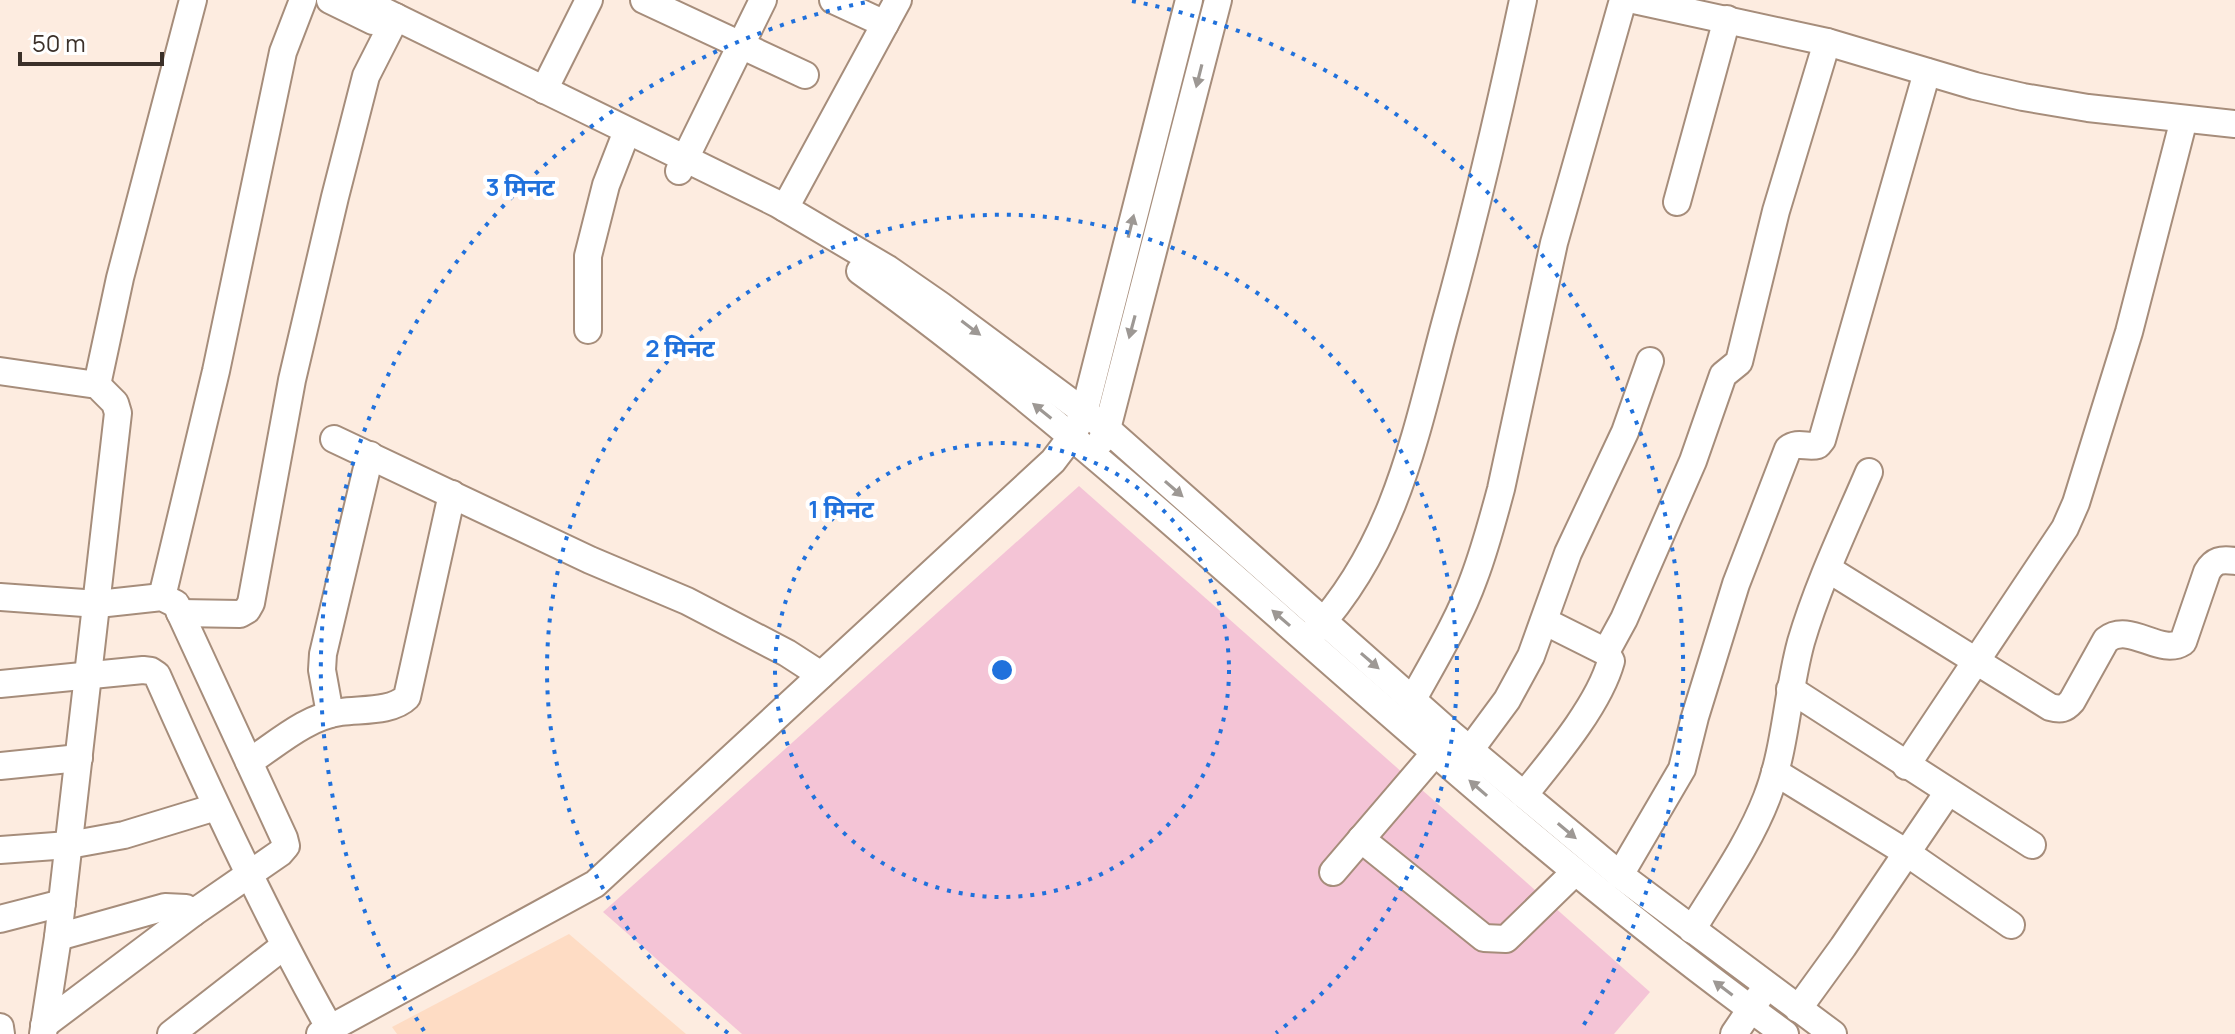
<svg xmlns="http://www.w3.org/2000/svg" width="2235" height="1034" viewBox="0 0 2235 1034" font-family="Manrope,'Noto Sans Devanagari',sans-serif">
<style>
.built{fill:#fedcc4}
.green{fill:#f4c4d6}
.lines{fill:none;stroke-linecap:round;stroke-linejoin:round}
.minor-casing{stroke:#a68d7b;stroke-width:30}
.minor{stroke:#fff;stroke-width:26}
.oneway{fill:#9d9894}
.ring{fill:none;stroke:#2071dc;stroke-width:4;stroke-dasharray:4 8}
.centre{fill:#2071dc;stroke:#fff;stroke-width:4}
.ring-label{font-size:24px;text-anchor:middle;font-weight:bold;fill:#2071dc;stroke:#fff;stroke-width:8;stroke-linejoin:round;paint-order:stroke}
</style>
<rect width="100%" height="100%" fill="#fdece0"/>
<path class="built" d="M569 934 686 1034H397L392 1027Z"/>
<path class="green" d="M1079 486 1650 992 1614 1034H742L603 912Z"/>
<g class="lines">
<defs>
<g id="minor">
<path d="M330 0 373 21"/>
<path d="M361 0 778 204 888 269 940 305 1107 429 1451 734 1620 875 1833 1034"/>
<path d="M644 0 805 75"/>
<path d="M833 0 885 24"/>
<path d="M1634 0 1827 42 1975 86 2023 97 2088 108 2235 124"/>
<path d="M544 90 589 0"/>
<path d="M679 171 763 0"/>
<path d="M1677 202 1727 19"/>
<path d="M785 208 898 0"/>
<path d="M860 271C991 365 1112 470 1233 576 1413 734 1591 894 1785 1034"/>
<path d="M588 330V256L606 185 627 131"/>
<path d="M0 371 97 385 115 403 118 413 58 937 43 1034"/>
<path d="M97 385 120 278 193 0"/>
<path d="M334 439 590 560 687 601 787 653 821 675"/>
<path d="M1101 441 1107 429 1218 0"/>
<path d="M1828 569 2050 707C2061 710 2065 709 2072 701L2106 640C2130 621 2160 657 2183 642L2207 572C2214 560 2221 559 2235 561"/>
<path d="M0 597 98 604 162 597 176 604 284 838 286 846 280 853 193 913 44 1025"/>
<path d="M162 597 216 371 283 52 303 0"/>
<path d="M180 613 240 614 247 610 251 603 292 380 335 197 366 76 396 17"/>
<path d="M1314 632C1395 544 1415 436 1445 324 1475 216 1500 109 1523 0"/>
<path d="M1606 652 1624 619 1693 461 1723 375 1739 362 1776 211 1827 42"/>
<path d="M0 684 143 670 151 671 157 675C210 795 265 913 329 1027"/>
<path d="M1790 689 2032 845"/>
<path d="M1413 699C1435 659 1459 620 1474 578 1485 549 1493 519 1501 489L1554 243 1623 0"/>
<path d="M330 714 322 670 323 654 370 455"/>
<path d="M1470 750 1507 700 1531 656 1568 553 1625 432 1650 361"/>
<path d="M249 762C278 743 306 717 341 712 361 709 392 712 407 697L452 494"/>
<path d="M0 766 79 758"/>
<path d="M1906 766 2065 528 2076 503 2129 332 2184 119"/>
<path d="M1775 772 1907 853 2011 925"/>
<path d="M1524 795C1553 759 1599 705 1611 661L1606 652 1544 621"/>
<path d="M1361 839 1484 938 1506 939 1575 872"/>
<path d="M0 850 69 845 124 835 216 807"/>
<path d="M1333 872 1446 740"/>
<path d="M1620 875 1682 769 1695 717 1736 584 1788 449C1798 441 1807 448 1818 445L1822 440 1927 72"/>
<path d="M0 919 62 903"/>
<path d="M1692 930C1718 887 1749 844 1767 797 1786 748 1787 693 1801 642 1818 584 1845 528 1869 472"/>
<path d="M58 937 165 907 186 908 193 913"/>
<path d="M1798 1009 1843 947 1948 792"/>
<path d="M0 1027 1 1034"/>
<path d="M171 1034 284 946"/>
<path d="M320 1034 595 884 1053 461 1072 436 1084 413 1189 0"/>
<path d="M1734 1034 1759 997"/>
</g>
</defs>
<use href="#minor" class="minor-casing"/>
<use href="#minor" class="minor"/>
</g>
<defs><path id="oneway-solid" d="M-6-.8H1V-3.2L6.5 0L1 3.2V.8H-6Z" transform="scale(2)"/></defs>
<g class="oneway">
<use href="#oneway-solid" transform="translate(1199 76) rotate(104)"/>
<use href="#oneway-solid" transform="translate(1131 226) rotate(-76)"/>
<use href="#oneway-solid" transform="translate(1132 327) rotate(105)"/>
<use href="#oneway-solid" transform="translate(971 328) rotate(37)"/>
<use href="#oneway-solid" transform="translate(1042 411) rotate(-141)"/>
<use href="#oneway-solid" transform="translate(1174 489) rotate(41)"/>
<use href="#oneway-solid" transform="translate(1281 618) rotate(-139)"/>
<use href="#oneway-solid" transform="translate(1370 661) rotate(41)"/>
<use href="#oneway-solid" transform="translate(1478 788) rotate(-139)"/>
<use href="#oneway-solid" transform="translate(1567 831) rotate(40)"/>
<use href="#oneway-solid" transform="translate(1723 988) rotate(-143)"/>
</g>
<g class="ring">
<circle cx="1002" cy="670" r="227"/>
<path d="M728 1033A455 455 0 1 1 1276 1033"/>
<path d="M424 1031A682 682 0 0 1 872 1M1132 1A682 682 0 0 1 1580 1031"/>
</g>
<circle cx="1002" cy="670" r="12" class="centre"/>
<g class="ring-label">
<text x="520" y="196">3 मिनट</text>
<text x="680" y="357">2 मिनट</text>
<text x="841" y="518">1 मिनट</text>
</g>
<path d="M20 52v12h142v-12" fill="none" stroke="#3b3029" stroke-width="4"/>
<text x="32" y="52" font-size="24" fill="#3b3029" stroke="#ffffff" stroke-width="6" paint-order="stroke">50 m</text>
</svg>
